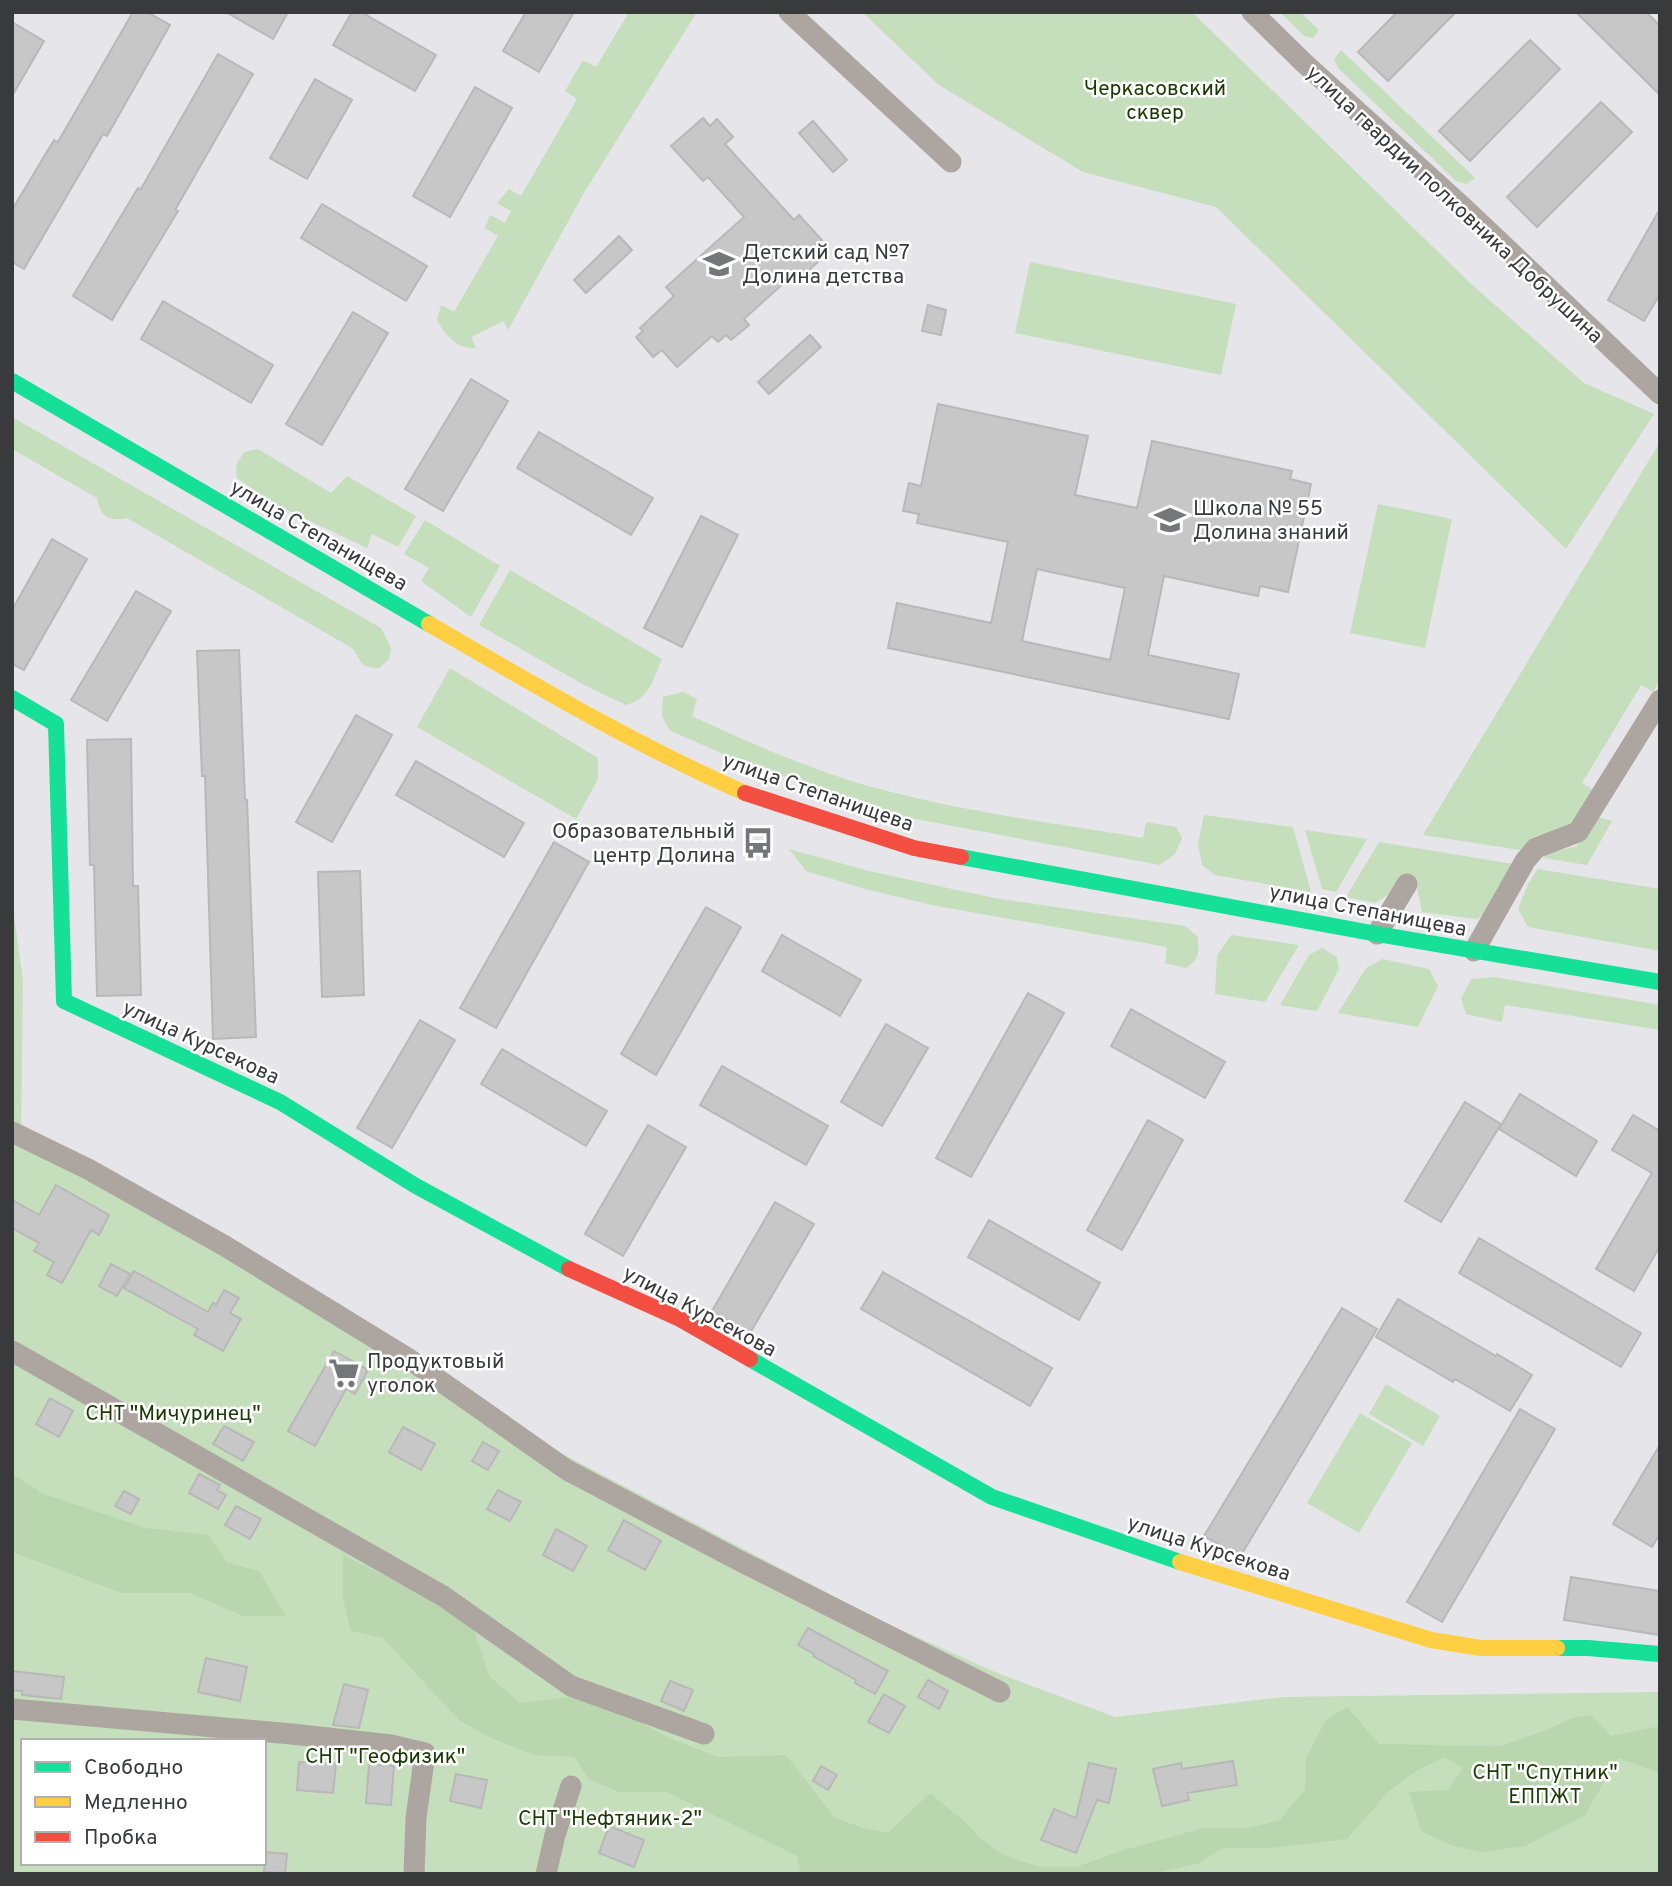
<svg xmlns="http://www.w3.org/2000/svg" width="1672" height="1886" viewBox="0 0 1672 1886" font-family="Overpass,sans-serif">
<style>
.green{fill:#c5debc;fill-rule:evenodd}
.forest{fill:#b9d6ae}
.building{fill:#c8c7c8;stroke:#b9b8b9;stroke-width:2;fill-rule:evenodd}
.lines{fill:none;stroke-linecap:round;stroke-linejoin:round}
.street{stroke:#ada59f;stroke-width:21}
.fast{stroke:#16e098;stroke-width:16}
.slow{stroke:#ffcf43;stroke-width:16}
.jam{stroke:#f24e42;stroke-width:16}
.labels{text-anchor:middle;stroke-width:5;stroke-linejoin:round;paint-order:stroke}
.park-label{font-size:21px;fill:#193a03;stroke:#fff}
.street-label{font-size:21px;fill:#393a3c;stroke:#fff}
.poi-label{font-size:21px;fill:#393a3c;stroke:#fff;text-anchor:start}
</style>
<rect width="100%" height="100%" fill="#e5e5ea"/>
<g class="green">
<path d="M629 12H697L585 191 508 330 504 321 471 337 476 348C458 350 445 335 437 320L441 305 454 312 498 236 485 228 490 215 505 223 511 211 497 203 509 189 521 196 577 99 565 91 583 60 596 67Z"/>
<path d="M862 12H1192L1470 283 1584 383 1654 414 1566 549 1216 207 1083 172 939 85Z"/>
<path d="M1280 12H1300L1319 30 1313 38 1304 36Z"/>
<path d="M1341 50 1475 178 1466 184 1456 181 1338 68 1334 59Z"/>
<path d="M1030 262 1236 304 1221 375 1015 333Z"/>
<path d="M12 417 381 628 391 648 389 659 379 668C359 668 363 662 352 648L127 518C107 522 101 516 97 498L12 449Z"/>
<path d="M1660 442V679L1653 692 1641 685 1582 783 1593 790 1571 827 1533 837 1520 850 1423 835Z"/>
<path d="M258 449 331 493 347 476 416 516 398 547 372 534 367 548 270 502 237 478 236 465 244 452Z"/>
<path d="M1378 504 1452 519 1425 648 1350 633Z"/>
<path d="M425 520 500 566 471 617 421 581 429 568 404 554Z"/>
<path d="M510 570 662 659C652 681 651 697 626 705L584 685 479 625Z"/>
<path d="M450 668 598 758V779L576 819 417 727Z"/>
<path d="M683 692 697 699 692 716C756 746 822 775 891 792 973 813 1059 824 1143 838L1146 822 1176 827 1182 838 1175 854 1160 865 905 817 739 761 669 730 662 716 663 697Z"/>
<path d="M1204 815 1293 827 1311 892 1215 875 1202 865 1198 844Z"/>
<path d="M1598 817 1612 821 1587 865 1544 858 1546 854 1577 846Z"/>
<path d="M1305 830 1367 839 1336 892 1322 889Z"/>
<path d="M1379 842 1513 864 1491 908 1477 919 1422 912 1415 878H1399L1391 893 1375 903 1346 897Z"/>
<path d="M789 849 869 871 994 898 1185 926 1198 937C1199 952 1199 960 1186 968L1165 963 1167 947 937 906 869 890 806 871Z"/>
<path d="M1538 869 1660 889V951L1528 927 1518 909 1529 882Z"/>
<path d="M12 900 23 982 21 1135 519 1431 879 1620 995 1672 1115 1717 1283 1697 1659 1692 1660 1874H12ZM23 1741H264V1863H23Z"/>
<path d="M1231 935 1299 945 1265 1002 1215 994 1217 956Z"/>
<path d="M1322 948 1337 957 1339 969 1317 1011 1280 1005 1309 955Z"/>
<path d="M1383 959 1429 969 1438 986 1418 1027 1338 1013 1366 968Z"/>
<path d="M1494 977 1660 1005V1030L1505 1005 1502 1022 1466 1014 1461 999 1471 979Z"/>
<path d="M1386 1384 1440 1416 1423 1446 1369 1414Z"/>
<path d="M1360 1413 1412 1443 1359 1533 1307 1503Z"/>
</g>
<g class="forest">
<path d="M12 1473 41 1493 146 1528 208 1535 228 1563 259 1571 286 1616H243L190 1593H122L12 1552Z"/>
<path d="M343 1555 431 1599 472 1624 489 1676 520 1703 578 1696 624 1713 665 1736 717 1757 786 1755 835 1818 863 1828 888 1833 930 1793 966 1823 980 1838 1005 1856 1040 1867H1076L1121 1851 1203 1828H1249L1280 1820 1305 1789 1306 1758 1326 1720 1347 1707 1379 1744 1501 1746 1544 1731 1573 1718 1590 1715 1611 1736 1660 1726V1773L1618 1758 1585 1815 1525 1846 1482 1852 1453 1846 1421 1831 1409 1792 1448 1790 1463 1768 1445 1757 1416 1771 1388 1792 1347 1839 1269 1848H1223L1197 1864 1151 1874H801L797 1856 667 1792H619L589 1779 574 1757 534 1755 489 1737 459 1720 383 1638 351 1631 343 1599Z"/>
</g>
<g class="building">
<path d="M133 12H147L170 25 107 136 103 134 24 269 12 262V210L54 140 58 142Z"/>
<path d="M226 12H288L273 39Z"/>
<path d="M352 12H361L436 55 415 91 333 45Z"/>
<path d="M526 12H574L539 72 503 51Z"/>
<path d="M1397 12H1456L1388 81 1358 52Z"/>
<path d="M1576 12H1646L1660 26V95Z"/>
<path d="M12 22 44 41 12 96Z"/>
<path d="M1530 40 1560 69 1470 161 1439 131Z"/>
<path d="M218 54 253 74 175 210 178 211 112 320 73 296 138 188 141 189Z"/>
<path d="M315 79 352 100 307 179 270 158Z"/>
<path d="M475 87 512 108 450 217 413 196Z"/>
<path d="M1601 102 1632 132 1537 227 1507 197Z"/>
<path d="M703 118 710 126 717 119 733 137 725 144 794 220 799 215 822 240 816 244 823 252 815 259 818 262 800 278 795 273 744 319 749 325 731 340 726 335 718 342 712 336 677 367 662 350 653 357 636 337 643 331 640 328 674 296 666 287 744 217 708 177 703 181 671 146Z"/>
<path d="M813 121 847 160 833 172 799 133Z"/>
<path d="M322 204 427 266 406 301 301 238Z"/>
<path d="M1660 209V294L1644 321 1608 300Z"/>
<path d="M619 236 632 250 586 293 574 280Z"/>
<path d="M163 301 273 365 251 403 141 339Z"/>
<path d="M928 305 946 310 941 335 922 331Z"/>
<path d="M353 312 388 333 322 445 286 424Z"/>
<path d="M810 335 821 347 769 394 758 382Z"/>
<path d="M471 379 508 401 443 511 405 489Z"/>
<path d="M938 404 1088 436 1075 495 1137 508 1152 441 1292 471 1290 479 1311 484 1288 592 1260 586 1258 596 1164 576 1148 655 1239 674 1229 719 888 648 897 603 991 623 1008 542 917 523 919 514 903 511 909 483 921 486ZM1037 569 1125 588 1110 660 1022 641Z"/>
<path d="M539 432 653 498 631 535 517 468Z"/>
<path d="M701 516 738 535 682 647 644 628Z"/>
<path d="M52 539 87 559 24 670 12 664V610Z"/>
<path d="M136 591 171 611 107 721 71 700Z"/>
<path d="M239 650 245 800H247L256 1037 213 1039 205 776H202L197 651Z"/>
<path d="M356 715 392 735 332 842 296 822Z"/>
<path d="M131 739 133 886H138L141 995 97 996 94 865H90L87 740Z"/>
<path d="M416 761 524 823 504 857 396 795Z"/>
<path d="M554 842 589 862 496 1028 460 1008Z"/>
<path d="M360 871 364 995 322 997 318 872Z"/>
<path d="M706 907 741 927 656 1075 621 1054Z"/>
<path d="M782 935 861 980 840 1016 762 971Z"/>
<path d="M1028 993 1064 1013 971 1177 936 1158Z"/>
<path d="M1131 1009 1225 1062 1205 1098 1111 1046Z"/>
<path d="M420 1020 455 1040 392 1148 357 1128Z"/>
<path d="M886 1024 928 1048 882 1126 841 1102Z"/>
<path d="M502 1049 607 1111 586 1146 481 1084Z"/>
<path d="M722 1066 828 1126 806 1165 700 1105Z"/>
<path d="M1520 1094 1597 1141 1576 1176 1499 1129Z"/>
<path d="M1465 1102 1501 1124 1441 1222 1405 1201Z"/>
<path d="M1633 1115 1660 1131V1246L1634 1291 1596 1269 1652 1173 1612 1150Z"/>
<path d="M1148 1120 1183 1140 1122 1250 1087 1230Z"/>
<path d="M648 1125 686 1147 623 1256 585 1234Z"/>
<path d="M56 1185 109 1215 99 1235 91 1230 62 1283 47 1275 54 1262 34 1251 39 1243 12 1228V1200L39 1215Z"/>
<path d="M775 1202 814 1224 750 1333 712 1311Z"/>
<path d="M989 1220 1100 1283 1079 1320 968 1257Z"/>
<path d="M1479 1238 1641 1333 1621 1367 1459 1273Z"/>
<path d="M111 1264 130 1274 117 1296 99 1286Z"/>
<path d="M134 1271 208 1312 213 1303 216 1305 224 1290 239 1298 230 1313 241 1319 223 1351 194 1335 198 1329 124 1288Z"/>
<path d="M883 1272 1052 1368 1030 1406 861 1309Z"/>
<path d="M1398 1299 1496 1356 1497 1354 1532 1375 1510 1411 1455 1379 1453 1382 1376 1337Z"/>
<path d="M1342 1308 1377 1329 1240 1557 1204 1536Z"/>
<path d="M334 1351 368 1370 355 1394 346 1389 315 1446 288 1431Z"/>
<path d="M50 1398 73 1411 59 1437 36 1424Z"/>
<path d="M1520 1409 1555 1429 1442 1622 1407 1602Z"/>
<path d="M224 1426 254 1442 243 1461 213 1444Z"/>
<path d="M403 1427 435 1444 421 1470 389 1452Z"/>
<path d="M483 1442 499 1451 488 1470 472 1461Z"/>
<path d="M1660 1445V1534L1652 1547 1613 1524Z"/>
<path d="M199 1474 220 1485 217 1490 226 1495 218 1509 189 1493Z"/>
<path d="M498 1490 521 1502 510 1521 487 1509Z"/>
<path d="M124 1491 139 1499 131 1514 115 1506Z"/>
<path d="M236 1506 261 1519 250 1539 225 1525Z"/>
<path d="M624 1520 661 1541 645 1570 608 1550Z"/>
<path d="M556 1529 587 1546 573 1571 543 1555Z"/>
<path d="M1571 1577 1660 1591V1635L1564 1620Z"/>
<path d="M808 1628 888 1671 875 1694 855 1683 856 1680 813 1656 814 1654 798 1645Z"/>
<path d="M206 1658 247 1667 240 1701 198 1692Z"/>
<path d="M12 1671 64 1677 61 1699 22 1695V1691L12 1690Z"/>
<path d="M928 1680 948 1691 939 1709 918 1697Z"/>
<path d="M670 1681 693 1690 684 1711 661 1701Z"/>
<path d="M344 1684 368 1690 359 1728 333 1725Z"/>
<path d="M884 1694 905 1706 889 1733 868 1722Z"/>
<path d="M1233 1761 1237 1785 1187 1793 1189 1800 1162 1806 1153 1769 1181 1763 1182 1769Z"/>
<path d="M299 1762 336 1764 333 1793 297 1790Z"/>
<path d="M1089 1763 1116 1769 1109 1803 1097 1800 1076 1853 1041 1840 1054 1809 1076 1818Z"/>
<path d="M369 1764 394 1766 391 1805 366 1803Z"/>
<path d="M821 1766 837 1775 828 1790 813 1781Z"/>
<path d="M456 1774 487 1780 481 1808 450 1801Z"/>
<path d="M609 1826 644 1840 634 1867 599 1853Z"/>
<path d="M265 1852 287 1854 285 1873 264 1872Z"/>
</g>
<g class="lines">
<g class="street">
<path d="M789 12 951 162"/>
<path d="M1252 12 1303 62 1464 208 1660 394"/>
<path d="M1377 934 1407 884"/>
<path d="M1474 951 1525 861 1536 848 1578 832 1660 700"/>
<path d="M12 1132 88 1169 225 1246 409 1359 567 1470 738 1560 1000 1692"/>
<path d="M12 1351 443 1596 571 1686 704 1734"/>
<path d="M12 1709 292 1734 391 1745 425 1753 416 1818 414 1874"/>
<path d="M546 1874 555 1835 571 1786"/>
</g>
<g class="fast">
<path d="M12 381 429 624"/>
<path d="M12 698 56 724 64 1001 280 1102 416 1186 569 1269"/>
<path d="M961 857 1377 934 1660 982"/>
<path d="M750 1359 992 1497 1180 1562"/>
<path d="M1557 1648H1588L1660 1654"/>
</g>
<g class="slow">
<path d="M429 624C533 684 635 745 745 793"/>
<path d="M1180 1562 1431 1640 1481 1648H1557"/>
</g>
<g class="jam">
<path d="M745 793 914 848 961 857"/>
<path d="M569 1269 680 1319 750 1359"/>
</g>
</g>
<defs>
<symbol id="school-bare" viewBox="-9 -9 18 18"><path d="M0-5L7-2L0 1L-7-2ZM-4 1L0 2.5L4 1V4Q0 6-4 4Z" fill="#757679" stroke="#fff" stroke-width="2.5" paint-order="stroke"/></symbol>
<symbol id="bus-bare" viewBox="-9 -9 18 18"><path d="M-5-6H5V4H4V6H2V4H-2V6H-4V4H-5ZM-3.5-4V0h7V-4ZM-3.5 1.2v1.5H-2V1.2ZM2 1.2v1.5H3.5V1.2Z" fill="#757679" stroke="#fff" stroke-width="2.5" paint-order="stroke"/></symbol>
<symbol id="supermarket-bare" viewBox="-9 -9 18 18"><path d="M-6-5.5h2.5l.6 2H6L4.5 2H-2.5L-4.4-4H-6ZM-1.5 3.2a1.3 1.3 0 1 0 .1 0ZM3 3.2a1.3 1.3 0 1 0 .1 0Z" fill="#757679" stroke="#fff" stroke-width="2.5" paint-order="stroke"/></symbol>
</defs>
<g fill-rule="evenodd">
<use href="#school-bare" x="697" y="242" width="44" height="44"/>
<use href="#school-bare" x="1148" y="498" width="44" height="44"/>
<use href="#bus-bare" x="736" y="821" width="44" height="44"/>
<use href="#supermarket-bare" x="322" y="1351" width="44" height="44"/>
</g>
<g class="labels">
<g class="park-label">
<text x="1155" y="95">Черкасовский<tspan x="1155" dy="24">сквер</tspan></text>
<text x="173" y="1420">СНТ "Мичуринец"</text>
<text x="385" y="1763">СНТ "Геофизик"</text>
<text x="1545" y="1779">СНТ "Спутник"<tspan x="1545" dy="24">ЕППЖТ</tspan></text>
<text x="610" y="1825">СНТ "Нефтяник-2"</text>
</g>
<g class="street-label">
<text transform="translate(1455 204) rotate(43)" y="7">улица гвардии полковника Добрушина</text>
<text transform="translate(319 535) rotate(30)" y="7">улица Степанищева</text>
<text transform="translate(818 792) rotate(19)" y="7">улица Степанищева</text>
<text transform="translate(1368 910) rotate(11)" y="7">улица Степанищева</text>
<text transform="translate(201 1042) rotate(25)" y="7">улица Курсекова</text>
<text transform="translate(700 1311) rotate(28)" y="7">улица Курсекова</text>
<text transform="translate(1209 1548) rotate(18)" y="7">улица Курсекова</text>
</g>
<g class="poi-label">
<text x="742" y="259">Детский сад №7<tspan x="742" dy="24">Долина детства</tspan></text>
<text x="1193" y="515">Школа № 55<tspan x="1193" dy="24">Долина знаний</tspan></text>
<text x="735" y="838" text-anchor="end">Образовательный<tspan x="735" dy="24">центр Долина</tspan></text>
<text x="367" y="1368">Продуктовый<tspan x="367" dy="24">уголок</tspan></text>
</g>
</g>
<rect width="1672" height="1886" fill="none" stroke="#393a3c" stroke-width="28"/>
<rect x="21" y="1739" width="245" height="126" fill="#ffffff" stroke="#b0b0b1" stroke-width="2"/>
<rect x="35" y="1762" width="35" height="10" fill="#16e098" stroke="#b0b0b1" stroke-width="2"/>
<text x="84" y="1774" font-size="21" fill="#393a3c">Свободно</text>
<rect x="35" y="1797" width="35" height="10" fill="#ffcf43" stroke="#b0b0b1" stroke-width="2"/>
<text x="84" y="1809" font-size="21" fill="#393a3c">Медленно</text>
<rect x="35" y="1832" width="35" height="10" fill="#f24e42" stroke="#b0b0b1" stroke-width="2"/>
<text x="84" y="1844" font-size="21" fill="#393a3c">Пробка</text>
</svg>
